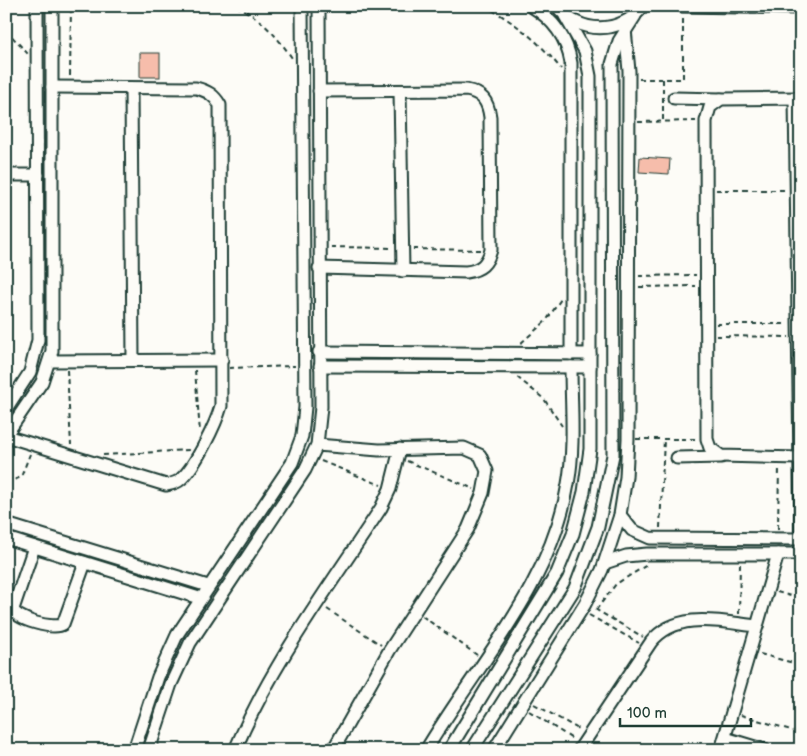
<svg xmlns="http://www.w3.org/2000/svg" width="807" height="756" viewBox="0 0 807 756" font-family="'Balsamiq Sans',sans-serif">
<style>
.building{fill:#f6bdab;stroke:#1f3d34}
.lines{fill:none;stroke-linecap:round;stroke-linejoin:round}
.minor-casing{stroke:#1f3d34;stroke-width:15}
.path{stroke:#1f3d34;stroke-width:2;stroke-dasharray:5 4;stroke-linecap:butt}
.minor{stroke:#fdfcf7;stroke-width:11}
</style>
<rect width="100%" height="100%" fill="#fdfcf7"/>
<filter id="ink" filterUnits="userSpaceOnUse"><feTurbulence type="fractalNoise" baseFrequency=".02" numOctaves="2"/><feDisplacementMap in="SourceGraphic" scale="10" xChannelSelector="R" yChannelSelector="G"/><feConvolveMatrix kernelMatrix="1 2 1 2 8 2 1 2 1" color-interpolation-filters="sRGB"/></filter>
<g filter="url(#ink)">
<g class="building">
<rect x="140" y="53" width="20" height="24"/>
<path d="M640 157 670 159 669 174 639 172Z"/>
</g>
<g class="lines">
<defs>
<g id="minor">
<path d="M531 6C553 19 567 38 571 63V354"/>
<path d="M557 6C578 35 622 35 643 6"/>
<path d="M682 6 801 8"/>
<path d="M131 88 133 360"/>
<path d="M319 91 466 90C482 93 488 101 490 117L491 250C487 264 481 270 466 272L319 268"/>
<path d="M400 91 403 271"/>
<path d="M674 98 721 99"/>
<path d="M6 175H38"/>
<path d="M319 352 590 354"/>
<path d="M50 361 222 360"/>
<path d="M320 366 590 367"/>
<path d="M6 409 30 372 38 340 37 6"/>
<path d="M6 435 42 382 52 351V6"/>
<path d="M6 436 166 485C172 484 177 483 181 479 195 467 216 424 221 406L220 105C214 95 208 91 196 88L52 87"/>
<path d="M317 445 379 450 464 448 480 455 487 471 483 493 468 529 389 651 333 750"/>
<path d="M677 458 721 457"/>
<path d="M800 458 721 456 710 448 707 439 706 121 710 107 721 99 801 98"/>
<path d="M620 515 632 530 650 538 801 539 795 98"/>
<path d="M6 524 208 586"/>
<path d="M6 538 199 598"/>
<path d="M34 547 13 609C16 620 54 630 63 624L85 563"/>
<path d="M605 563 626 556 647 554H801"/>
<path d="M725 738 765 750"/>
<path d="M134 750 158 677 177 635 292 463 302 436 305 407 302 6"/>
<path d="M149 750 171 684 190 643 305 470 317 445 321 407 319 6"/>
<path d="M235 750C272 663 330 586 381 508L390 489 400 449"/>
<path d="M426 750C477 664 551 586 568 484 575 446 571 406 571 367"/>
<path d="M449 750 557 573 573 534 584 492 590 449V76L585 51 565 16"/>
<path d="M472 750 575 588 598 527 613 455 612 64 619 41 635 16"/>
<path d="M494 750 585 604 602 570 620 515 626 477 628 439 629 71 625 29"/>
<path d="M579 750 651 642C677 610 721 622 757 626"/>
<path d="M721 750 778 554"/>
<path d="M801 750V749"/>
</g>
</defs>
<use href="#minor" class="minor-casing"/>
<g class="path">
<path d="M236 6C260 17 278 37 292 58"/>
<path d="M484 6C514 21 540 42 561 69"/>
<path d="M6 30 28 54"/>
<path d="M70 76 71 6"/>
<path d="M639 79H683V16"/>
<path d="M663 79V122"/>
<path d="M638 122 696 121"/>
<path d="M716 190H786"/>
<path d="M331 247 393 248"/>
<path d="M413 249 481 250"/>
<path d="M639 276 696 275"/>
<path d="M639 287 696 286"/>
<path d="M716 324H788"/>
<path d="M716 336 789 337"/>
<path d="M521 343 546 321 561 299"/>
<path d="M229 368 295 366"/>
<path d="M67 370 71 445"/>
<path d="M195 370 200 432"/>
<path d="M517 377 544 399 562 426"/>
<path d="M636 439H697"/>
<path d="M103 455 190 450"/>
<path d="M321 461 381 485"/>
<path d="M407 461 474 489"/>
<path d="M6 478 14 480 21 477 30 454"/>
<path d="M660 528 664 439"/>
<path d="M778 529 779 466"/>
<path d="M796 563 797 598"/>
<path d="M777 592 801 599"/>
<path d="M327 609 381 645"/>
<path d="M595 609 643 637"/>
<path d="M596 610 616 584 647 565"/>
<path d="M739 614 740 564"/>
<path d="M589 615 639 643"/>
<path d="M422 616 477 655"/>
<path d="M760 654 801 665"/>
<path d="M534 704 580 730"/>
<path d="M529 711 574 740"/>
<path d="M741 715 801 733"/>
</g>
<use href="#minor" class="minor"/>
</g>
</g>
<rect width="807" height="756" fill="none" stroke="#fdfcf7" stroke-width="25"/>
<rect x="12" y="12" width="782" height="731" fill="none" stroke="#1f3d34" stroke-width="2" filter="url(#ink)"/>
<path d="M620 718v8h131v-8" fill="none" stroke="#1f3d34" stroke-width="2.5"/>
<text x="627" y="718" font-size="15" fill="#1f3d34" stroke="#fdfcf7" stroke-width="4" paint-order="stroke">100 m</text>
</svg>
